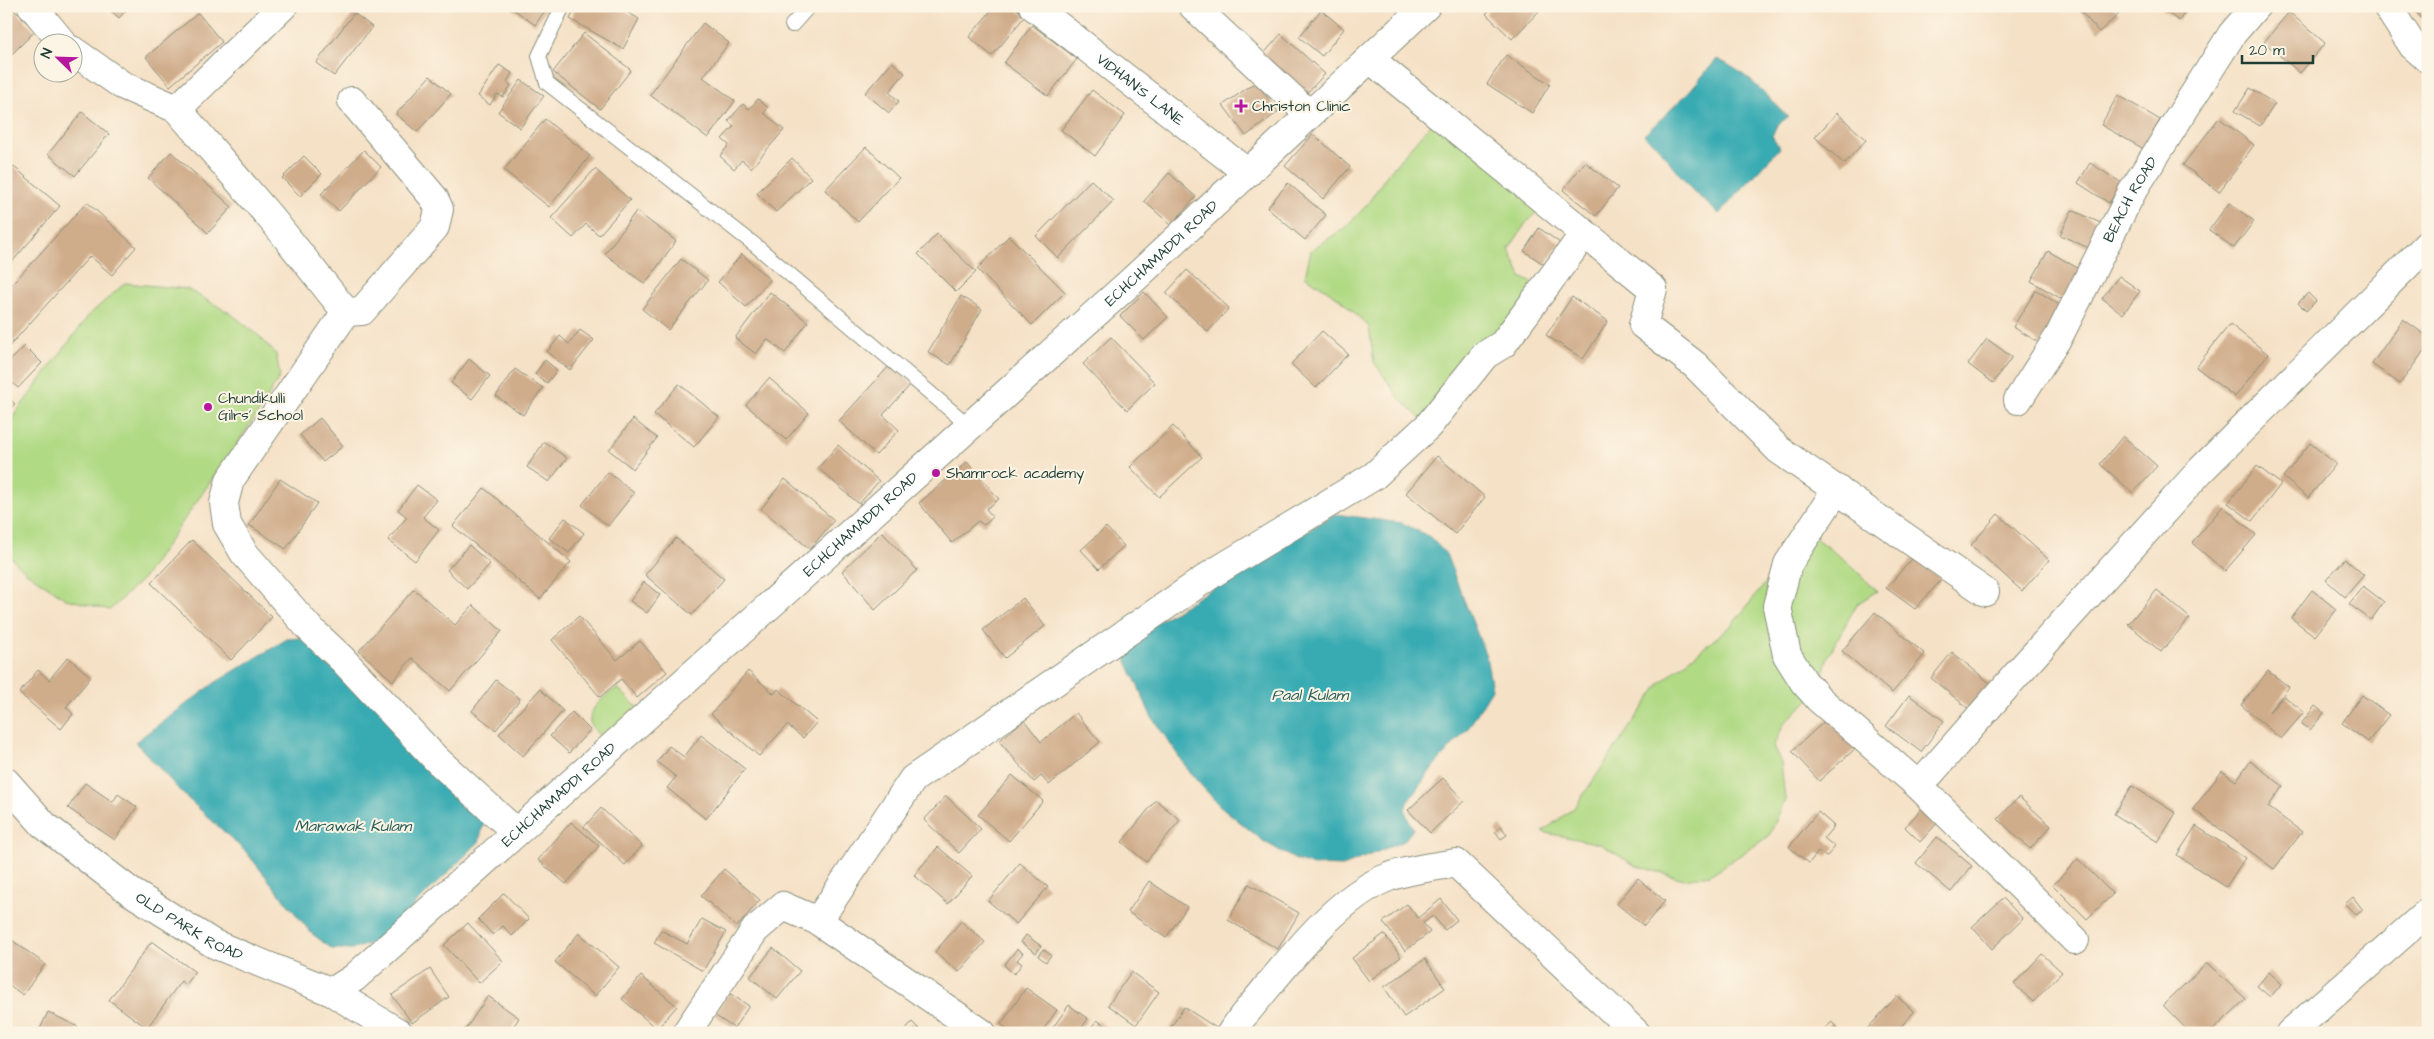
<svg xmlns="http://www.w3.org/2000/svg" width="2434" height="1039" viewBox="0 0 2434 1039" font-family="'Architects Daughter',sans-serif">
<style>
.green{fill:#b1da85;stroke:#688c5c}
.water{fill:#39abb2;stroke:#2c7473}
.building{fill:#cfac8a}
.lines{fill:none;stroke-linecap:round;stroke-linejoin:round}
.lane-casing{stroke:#8a8f7d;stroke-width:16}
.street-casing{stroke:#8a8f7d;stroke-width:30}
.secondary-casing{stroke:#8a8f7d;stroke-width:30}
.lane{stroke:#fff;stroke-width:14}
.street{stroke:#fff;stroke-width:28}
.secondary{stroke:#fff;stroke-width:28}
.poi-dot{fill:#b5179e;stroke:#fcf5e5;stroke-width:2}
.labels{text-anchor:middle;stroke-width:4;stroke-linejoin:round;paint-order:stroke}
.street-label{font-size:15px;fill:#1f3d34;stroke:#fcf5e5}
.poi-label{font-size:15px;fill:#1f3d34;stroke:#fcf5e5;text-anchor:start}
.water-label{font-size:16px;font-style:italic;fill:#275e5a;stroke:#fcf5e5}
</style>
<rect width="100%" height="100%" fill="#fcf5e5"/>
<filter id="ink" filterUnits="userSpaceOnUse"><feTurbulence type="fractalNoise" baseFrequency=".02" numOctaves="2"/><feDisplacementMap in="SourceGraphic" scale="10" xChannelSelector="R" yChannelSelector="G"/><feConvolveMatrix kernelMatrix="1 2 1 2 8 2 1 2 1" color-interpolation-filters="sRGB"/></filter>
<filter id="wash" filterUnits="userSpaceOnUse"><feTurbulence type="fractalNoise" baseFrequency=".0096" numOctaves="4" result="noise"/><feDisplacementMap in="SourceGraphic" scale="20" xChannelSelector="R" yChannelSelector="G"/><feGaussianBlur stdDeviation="1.12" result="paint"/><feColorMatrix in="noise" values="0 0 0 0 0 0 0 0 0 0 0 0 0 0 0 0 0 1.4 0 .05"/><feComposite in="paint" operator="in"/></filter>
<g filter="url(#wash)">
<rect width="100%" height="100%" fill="#f5e1c6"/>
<g class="green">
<path d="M1438 115 1546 203 1526 223 1509 249 1521 277 1544 289 1428 426 1399 398 1374 362 1369 327 1340 299 1305 276 1311 250 1343 229 1366 206 1387 175Z"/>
<path d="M125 283 187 289 230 313 258 335 276 354 280 376 258 413 145 576 110 610 66 599 26 572 6 553V426L89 315Z"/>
<path d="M1807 532 1846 561 1877 591 1857 604 1828 656 1818 692 1785 722 1773 746 1781 763 1785 800 1769 836 1710 875 1684 879 1636 866 1600 844 1542 832 1575 807 1660 683 1731 626Z"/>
<path d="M618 688 646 716 611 747C605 740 597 734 592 727 583 712 606 694 618 688Z"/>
</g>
<g class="water">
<path d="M1717 59C1746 72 1766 94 1788 117L1777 125 1772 136 1780 148 1719 214 1692 190 1657 146 1644 135 1686 95Z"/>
<path d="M1335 514 1402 523 1430 537 1446 554 1486 656 1492 689 1469 727 1433 767 1407 803 1405 811 1413 829 1404 841 1343 866 1311 865 1296 860 1263 841 1219 805 1191 774 1151 716 1126 659 1139 633Z"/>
<path d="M311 637 485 819 479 842 378 941 353 949H332L311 933 246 852 184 795 135 742 216 682 287 639Z"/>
</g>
<g id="blocks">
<g class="building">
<path d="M6 6H10L35 31 11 55 6 51Z"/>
<path d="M106 6H130L119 18Z"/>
<path d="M509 6H548L535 25Z"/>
<path d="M577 6H617L639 19 623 49 570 19Z"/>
<path d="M995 6H1013L1025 16 992 56 969 37Z"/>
<path d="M1493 6H1544L1512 39 1486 14Z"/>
<path d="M2076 6H2113L2119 14 2099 32Z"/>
<path d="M2164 6H2189L2179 21 2162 9Z"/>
<path d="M2410 6H2428V25Z"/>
<path d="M1321 10 1344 29 1322 56 1299 37Z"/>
<path d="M2289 12 2325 43 2300 73 2264 42Z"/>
<path d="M198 13 222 42 170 86 146 57Z"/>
<path d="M354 13 372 27 334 76 316 63Z"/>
<path d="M703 23 729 43 703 77 735 101 708 138 650 95Z"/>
<path d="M1032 25 1077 59 1048 96 1004 63Z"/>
<path d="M584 33 631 70 600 109 553 72Z"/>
<path d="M1281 34 1325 74 1303 97 1261 57Z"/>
<path d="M1506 55 1550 84 1532 113 1487 84Z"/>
<path d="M892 62 905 73 889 92 899 101 889 113 865 93Z"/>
<path d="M499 65 512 73 507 82 511 85 503 97 497 94 490 105 478 96Z"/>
<path d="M430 76 451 94 417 132 396 114Z"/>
<path d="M521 80 544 96 520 128 498 112Z"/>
<path d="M1256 82 1278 112 1246 136 1223 105Z"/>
<path d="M2250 88 2275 104 2260 126 2235 111Z"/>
<path d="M1092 90 1125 115 1095 156 1061 130Z"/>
<path d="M2118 95 2160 120 2144 149 2101 125Z"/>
<path d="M758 99 768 108 764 113 784 130 751 168 742 160 734 169 720 156 729 145 722 139 734 126 728 121 743 104 749 109Z"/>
<path d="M82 112 109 134 75 176 48 154Z"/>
<path d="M1837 113 1866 140 1844 164 1815 137Z"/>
<path d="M2219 118 2254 145 2219 192 2183 165Z"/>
<path d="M545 119 590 156 549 207 504 170Z"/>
<path d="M1313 134 1350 167 1323 199 1285 166Z"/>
<path d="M866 147 899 178 858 222 825 190Z"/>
<path d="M364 150 381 167 339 211 321 194Z"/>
<path d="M171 152 232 207 208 233 148 178Z"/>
<path d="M304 156 322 174 300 196 282 178Z"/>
<path d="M792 158 811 178 776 212 757 193Z"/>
<path d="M6 160 60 206 6 269Z"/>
<path d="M1585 162 1618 188 1596 216 1563 190Z"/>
<path d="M2090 163 2122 183 2109 203 2078 183Z"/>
<path d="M595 169 630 200 599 235 586 224 573 238 551 218Z"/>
<path d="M1169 173 1196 197 1171 225 1144 201Z"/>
<path d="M1091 180 1114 201 1058 258 1036 236Z"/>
<path d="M1288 183 1326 215 1305 240 1267 208Z"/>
<path d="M87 202 136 247 112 275 90 256 6 350V291Z"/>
<path d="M2229 203 2254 221 2234 248 2209 230Z"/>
<path d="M2072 210 2105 225 2093 250 2060 235Z"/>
<path d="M636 211 676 241 645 284 605 254Z"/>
<path d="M1539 228 1560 243 1545 265 1524 251Z"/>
<path d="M937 234 976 272 956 292 918 254Z"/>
<path d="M1009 236 1065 292 1032 325 977 269Z"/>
<path d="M2048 251 2083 271 2065 301 2031 281Z"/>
<path d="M742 254 770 280 746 307 718 282Z"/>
<path d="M681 259 708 280 668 330 642 309Z"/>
<path d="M1187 270 1229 308 1208 332 1166 293Z"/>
<path d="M2119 276 2140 291 2123 314 2102 298Z"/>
<path d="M2036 290 2066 309 2043 345 2013 327Z"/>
<path d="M770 292 808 322 785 353 767 339 756 354 735 338Z"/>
<path d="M1144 292 1168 317 1144 340 1120 316Z"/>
<path d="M2308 293 2316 301 2306 311 2298 303Z"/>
<path d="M961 296 982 309 950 365 928 352Z"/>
<path d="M1572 297 1608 321 1583 359 1546 335Z"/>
<path d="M2403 319 2428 337V345L2400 384 2372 364Z"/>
<path d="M2230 324 2268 354 2235 397 2196 367Z"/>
<path d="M580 330 594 340 570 370 547 352 560 336 569 344Z"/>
<path d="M1322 331 1348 354 1316 388 1291 364Z"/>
<path d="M1111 337 1155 383 1127 410 1083 364Z"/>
<path d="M1987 339 2012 357 1993 383 1968 364Z"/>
<path d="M25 346 42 363 18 388 6 377V365Z"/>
<path d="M469 359 490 376 472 399 451 383Z"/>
<path d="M545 360 557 370 547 383 535 374Z"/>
<path d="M891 364 912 383 883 415 899 430 876 455 839 421Z"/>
<path d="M515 369 543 388 523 415 496 396Z"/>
<path d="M769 378 809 413 786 440 746 405Z"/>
<path d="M679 384 719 417 694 447 654 414Z"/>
<path d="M6 395 15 404 6 412Z"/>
<path d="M320 418 343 446 323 462 300 435Z"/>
<path d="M633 419 657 438 633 469 609 450Z"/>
<path d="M1173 426 1202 457 1159 497 1130 467Z"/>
<path d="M2123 436 2157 466 2133 493 2100 464Z"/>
<path d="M544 442 567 458 549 482 527 467Z"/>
<path d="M2310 443 2336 464 2308 498 2283 477Z"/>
<path d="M838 445 879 481 859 504 818 468Z"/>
<path d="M1437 456 1485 497 1455 534 1406 493Z"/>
<path d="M967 462 999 499 986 509 993 517 984 525 978 521 952 543 919 503Z"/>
<path d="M2257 466 2281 484 2252 521 2228 503Z"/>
<path d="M608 472 634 493 608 526 582 505Z"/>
<path d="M280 479 317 503 286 549 249 525Z"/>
<path d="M785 479 834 520 810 549 761 509Z"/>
<path d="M417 485 437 500 423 517 439 530 415 561 388 540 407 517 398 510Z"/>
<path d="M484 488 571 562 540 599 453 526Z"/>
<path d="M2223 506 2256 535 2225 571 2192 543Z"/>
<path d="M1998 514 2049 560 2022 591 1971 545Z"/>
<path d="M565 518 584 533 569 553 549 538Z"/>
<path d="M1106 527 1124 546 1099 569 1081 550Z"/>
<path d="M882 532 917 570 875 610 842 571Z"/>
<path d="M676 538 724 579 692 615 645 575Z"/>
<path d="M192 540 272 617 231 660 151 583Z"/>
<path d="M469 545 490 564 467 589 447 570Z"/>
<path d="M1914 557 1942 579 1915 609 1886 588Z"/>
<path d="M2345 559 2364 575 2345 597 2326 580Z"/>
<path d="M644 582 660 595 647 613 630 601Z"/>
<path d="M2363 586 2384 602 2371 620 2349 604Z"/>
<path d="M414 589 455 625 473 605 502 631 450 691 412 658 393 681 359 651Z"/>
<path d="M2157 590 2190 618 2161 652 2128 624Z"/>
<path d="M2312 590 2336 609 2315 636 2291 618Z"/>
<path d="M1023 598 1045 626 1005 658 983 630Z"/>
<path d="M1875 612 1925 654 1892 693 1842 651Z"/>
<path d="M579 616 617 660 640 641 667 672 637 698 621 679 600 697 552 640Z"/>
<path d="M1952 652 1991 684 1970 710 1931 678Z"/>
<path d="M68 657 91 677 66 707 73 714 61 729 19 693 38 670 49 680Z"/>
<path d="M748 671 774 694 778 689 817 722 803 738 787 725 759 756 711 714Z"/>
<path d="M2268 671 2289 687 2269 712 2284 696 2304 712 2281 739 2241 705Z"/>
<path d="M496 680 520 699 496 730 472 711Z"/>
<path d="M540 689 563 711 523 756 499 734Z"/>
<path d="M1909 695 1944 721 1921 752 1886 726Z"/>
<path d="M2362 695 2389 715 2368 742 2342 723Z"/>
<path d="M2315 706 2324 713 2310 730 2301 724Z"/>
<path d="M572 712 590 730 569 753 550 736Z"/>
<path d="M1076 713 1100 742 1049 785 1041 776 1034 782 999 741 1024 720 1041 742Z"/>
<path d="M1828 718 1856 748 1819 781 1792 751Z"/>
<path d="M701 735 745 769 706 819 667 788 676 777 657 762 669 746 684 757Z"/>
<path d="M2250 761 2283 786 2268 807 2302 832 2274 869 2193 809 2222 771 2236 781Z"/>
<path d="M1012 775 1043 801 1009 841 978 815Z"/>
<path d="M1443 778 1464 801 1430 833 1408 810Z"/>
<path d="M85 783 113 802 118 794 137 807 115 840 68 808Z"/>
<path d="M2132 786 2176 813 2158 842 2114 814Z"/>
<path d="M946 796 981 829 959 853 924 820Z"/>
<path d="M2019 797 2051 826 2030 849 1998 819Z"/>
<path d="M1156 800 1180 820 1146 862 1122 842Z"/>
<path d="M1925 805 1940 820 1920 842 1905 827Z"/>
<path d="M601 808 642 846 625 865 584 827Z"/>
<path d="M1818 812 1834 826 1824 838 1835 847 1827 856 1818 852 1809 863 1789 847Z"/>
<path d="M571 822 599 846 566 884 538 860Z"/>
<path d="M1501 826 1507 835 1501 839 1495 831Z"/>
<path d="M2196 826 2245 858 2226 887 2177 855Z"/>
<path d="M1937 837 1972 866 1951 892 1916 863Z"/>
<path d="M938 847 972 876 948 904 914 875Z"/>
<path d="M2078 859 2113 894 2087 919 2053 885Z"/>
<path d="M1020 863 1048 887 1016 924 988 901Z"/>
<path d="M724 869 760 900 737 927 701 896Z"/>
<path d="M1638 878 1665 901 1644 926 1617 904Z"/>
<path d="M1149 881 1187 907 1166 938 1128 912Z"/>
<path d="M1249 884 1299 913 1278 949 1228 920Z"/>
<path d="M504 893 529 919 512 936 503 926 493 935 478 919Z"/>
<path d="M2353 897 2363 910 2356 915 2345 904Z"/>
<path d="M2003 898 2023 919 1992 949 1972 927Z"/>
<path d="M1441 899 1457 920 1445 930 1433 916 1423 923 1430 932 1405 951 1383 922 1407 904 1418 918Z"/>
<path d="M702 919 726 932 703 971 654 943 661 930 687 944Z"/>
<path d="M961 921 985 942 959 972 935 952Z"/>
<path d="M468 923 503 961 479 983 444 945Z"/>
<path d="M579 933 619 967 595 996 555 962Z"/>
<path d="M1384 934 1401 957 1369 981 1352 958Z"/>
<path d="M1026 935 1041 946 1036 953 1021 942Z"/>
<path d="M6 936 45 964 23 995 6 983Z"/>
<path d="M152 941 195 972 186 985 181 981 147 1028 109 1000Z"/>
<path d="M773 948 800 971 777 999 750 977Z"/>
<path d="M1017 949 1023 953 1017 960 1022 964 1014 974 1004 965Z"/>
<path d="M1043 949 1051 955 1046 962 1038 956Z"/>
<path d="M2042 954 2062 972 2033 1002 2014 984Z"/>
<path d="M1425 959 1445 988 1404 1017 1384 987Z"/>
<path d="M2207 963 2246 999 2210 1033H2190L2163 1005Z"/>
<path d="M430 969 449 997 412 1023 392 995Z"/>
<path d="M1131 972 1159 992 1136 1025 1108 1005Z"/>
<path d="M2269 972 2282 984 2270 997 2257 986Z"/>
<path d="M641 976 677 1006 657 1029 622 999Z"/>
<path d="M1026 988 1057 1010 1041 1033H1012L1001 1024Z"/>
<path d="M729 993 749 1006 734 1028 714 1015Z"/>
<path d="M488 996 519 1018 509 1033H463Z"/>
<path d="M1897 996 1914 1012 1895 1033H1871L1867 1029Z"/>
<path d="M1069 1005 1088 1019 1078 1033H1049Z"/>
<path d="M1184 1007 1221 1031 1219 1033H1167Z"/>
<path d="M48 1012 78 1027 75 1033H43L39 1031Z"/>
<path d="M1097 1020 1115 1033H1087Z"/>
<path d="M912 1022 923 1033H902Z"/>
<path d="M1832 1022 1840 1033H1820Z"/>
</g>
</g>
</g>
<g filter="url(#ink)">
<use href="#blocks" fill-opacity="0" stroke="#8a8f7d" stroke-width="1"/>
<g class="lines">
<defs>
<g id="lane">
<path d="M563 6 539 56 547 83 755 245 968 425"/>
<path d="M792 25 809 6"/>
</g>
<g id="street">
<path d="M32 6 62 42"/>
<path id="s1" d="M1033 6 1248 173"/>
<path d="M1193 6 1309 114"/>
<path d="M2387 6 2413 46 2428 59"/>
<path d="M72 50 122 85 177 109 275 223 346 312 230 480 224 503 227 524 244 553 309 628 342 659 436 759 516 832"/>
<path d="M1370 59 1653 289 1643 325 1695 365 1779 450 1985 592"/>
<path d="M177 109 283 6"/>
<path d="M346 312 362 311 435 227 439 209 434 198 352 101"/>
<path id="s2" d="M2018 400 2059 336 2132 192 2232 34 2256 6"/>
<path d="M1837 489 1788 564 1777 606 1787 655 1804 682 1819 699 1919 786 2075 940"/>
<path d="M1919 786 2025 665 2201 470 2428 244"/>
<path d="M818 921 913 779 1215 572 1374 476 1428 426 1485 355 1503 344 1584 234"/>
<path id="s3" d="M332 992 354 978 1135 278 1426 6"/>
<path d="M686 1033 755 930 783 906 818 921 982 1033"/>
<path d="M1231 1033 1243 1016C1281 972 1334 897 1389 877 1409 869 1435 867 1456 863L1636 1033"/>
<path d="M2290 1033 2428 912"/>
</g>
<g id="secondary">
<path id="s4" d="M6 782 44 825 131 892 214 944 332 992 399 1033"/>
</g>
</defs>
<use href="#lane" class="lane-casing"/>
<use href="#street" class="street-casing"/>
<use href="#secondary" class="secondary-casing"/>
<use href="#lane" class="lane"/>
<use href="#street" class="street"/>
<use href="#secondary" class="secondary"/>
</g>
</g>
<g class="poi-dot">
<path d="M1238.5 98.5h5v5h5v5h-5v5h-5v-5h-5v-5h5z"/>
<circle cx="208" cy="407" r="5"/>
<circle cx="936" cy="473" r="5"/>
</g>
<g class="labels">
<g class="street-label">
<text dy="5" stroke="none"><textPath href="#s1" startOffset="136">VIDHAN'S LANE</textPath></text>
<text dy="5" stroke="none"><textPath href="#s2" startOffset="230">BEACH ROAD</textPath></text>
<text dy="5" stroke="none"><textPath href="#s3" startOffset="1111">ECHCHAMADDI ROAD</textPath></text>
<text dy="5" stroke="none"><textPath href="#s3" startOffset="706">ECHCHAMADDI ROAD</textPath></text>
<text dy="5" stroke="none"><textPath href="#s3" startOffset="301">ECHCHAMADDI ROAD</textPath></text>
<text dy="5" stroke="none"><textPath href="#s4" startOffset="235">OLD PARK ROAD</textPath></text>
</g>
<g class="poi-label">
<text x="1252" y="111">Christon Clinic</text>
<text x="218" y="403">Chundikulli<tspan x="218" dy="17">Gilrs' School</tspan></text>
<text x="946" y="478">Shamrock academy</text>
</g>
<g class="water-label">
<text x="1310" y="700">Paal Kulam</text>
<text x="353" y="831">Marawak Kulam</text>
</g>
</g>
<rect width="2434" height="1039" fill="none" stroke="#fcf5e5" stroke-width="25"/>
<g transform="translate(58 58) rotate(293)"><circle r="24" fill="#fcf5e5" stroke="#a4ab9e"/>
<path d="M0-4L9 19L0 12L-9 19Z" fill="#b5179e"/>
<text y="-8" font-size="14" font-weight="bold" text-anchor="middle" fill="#1f3d34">N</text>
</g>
<path d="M2242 55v8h71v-8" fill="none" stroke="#1f3d34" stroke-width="2.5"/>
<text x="2249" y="55" font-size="15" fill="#1f3d34" stroke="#fcf5e5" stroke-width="4" paint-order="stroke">20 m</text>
</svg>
